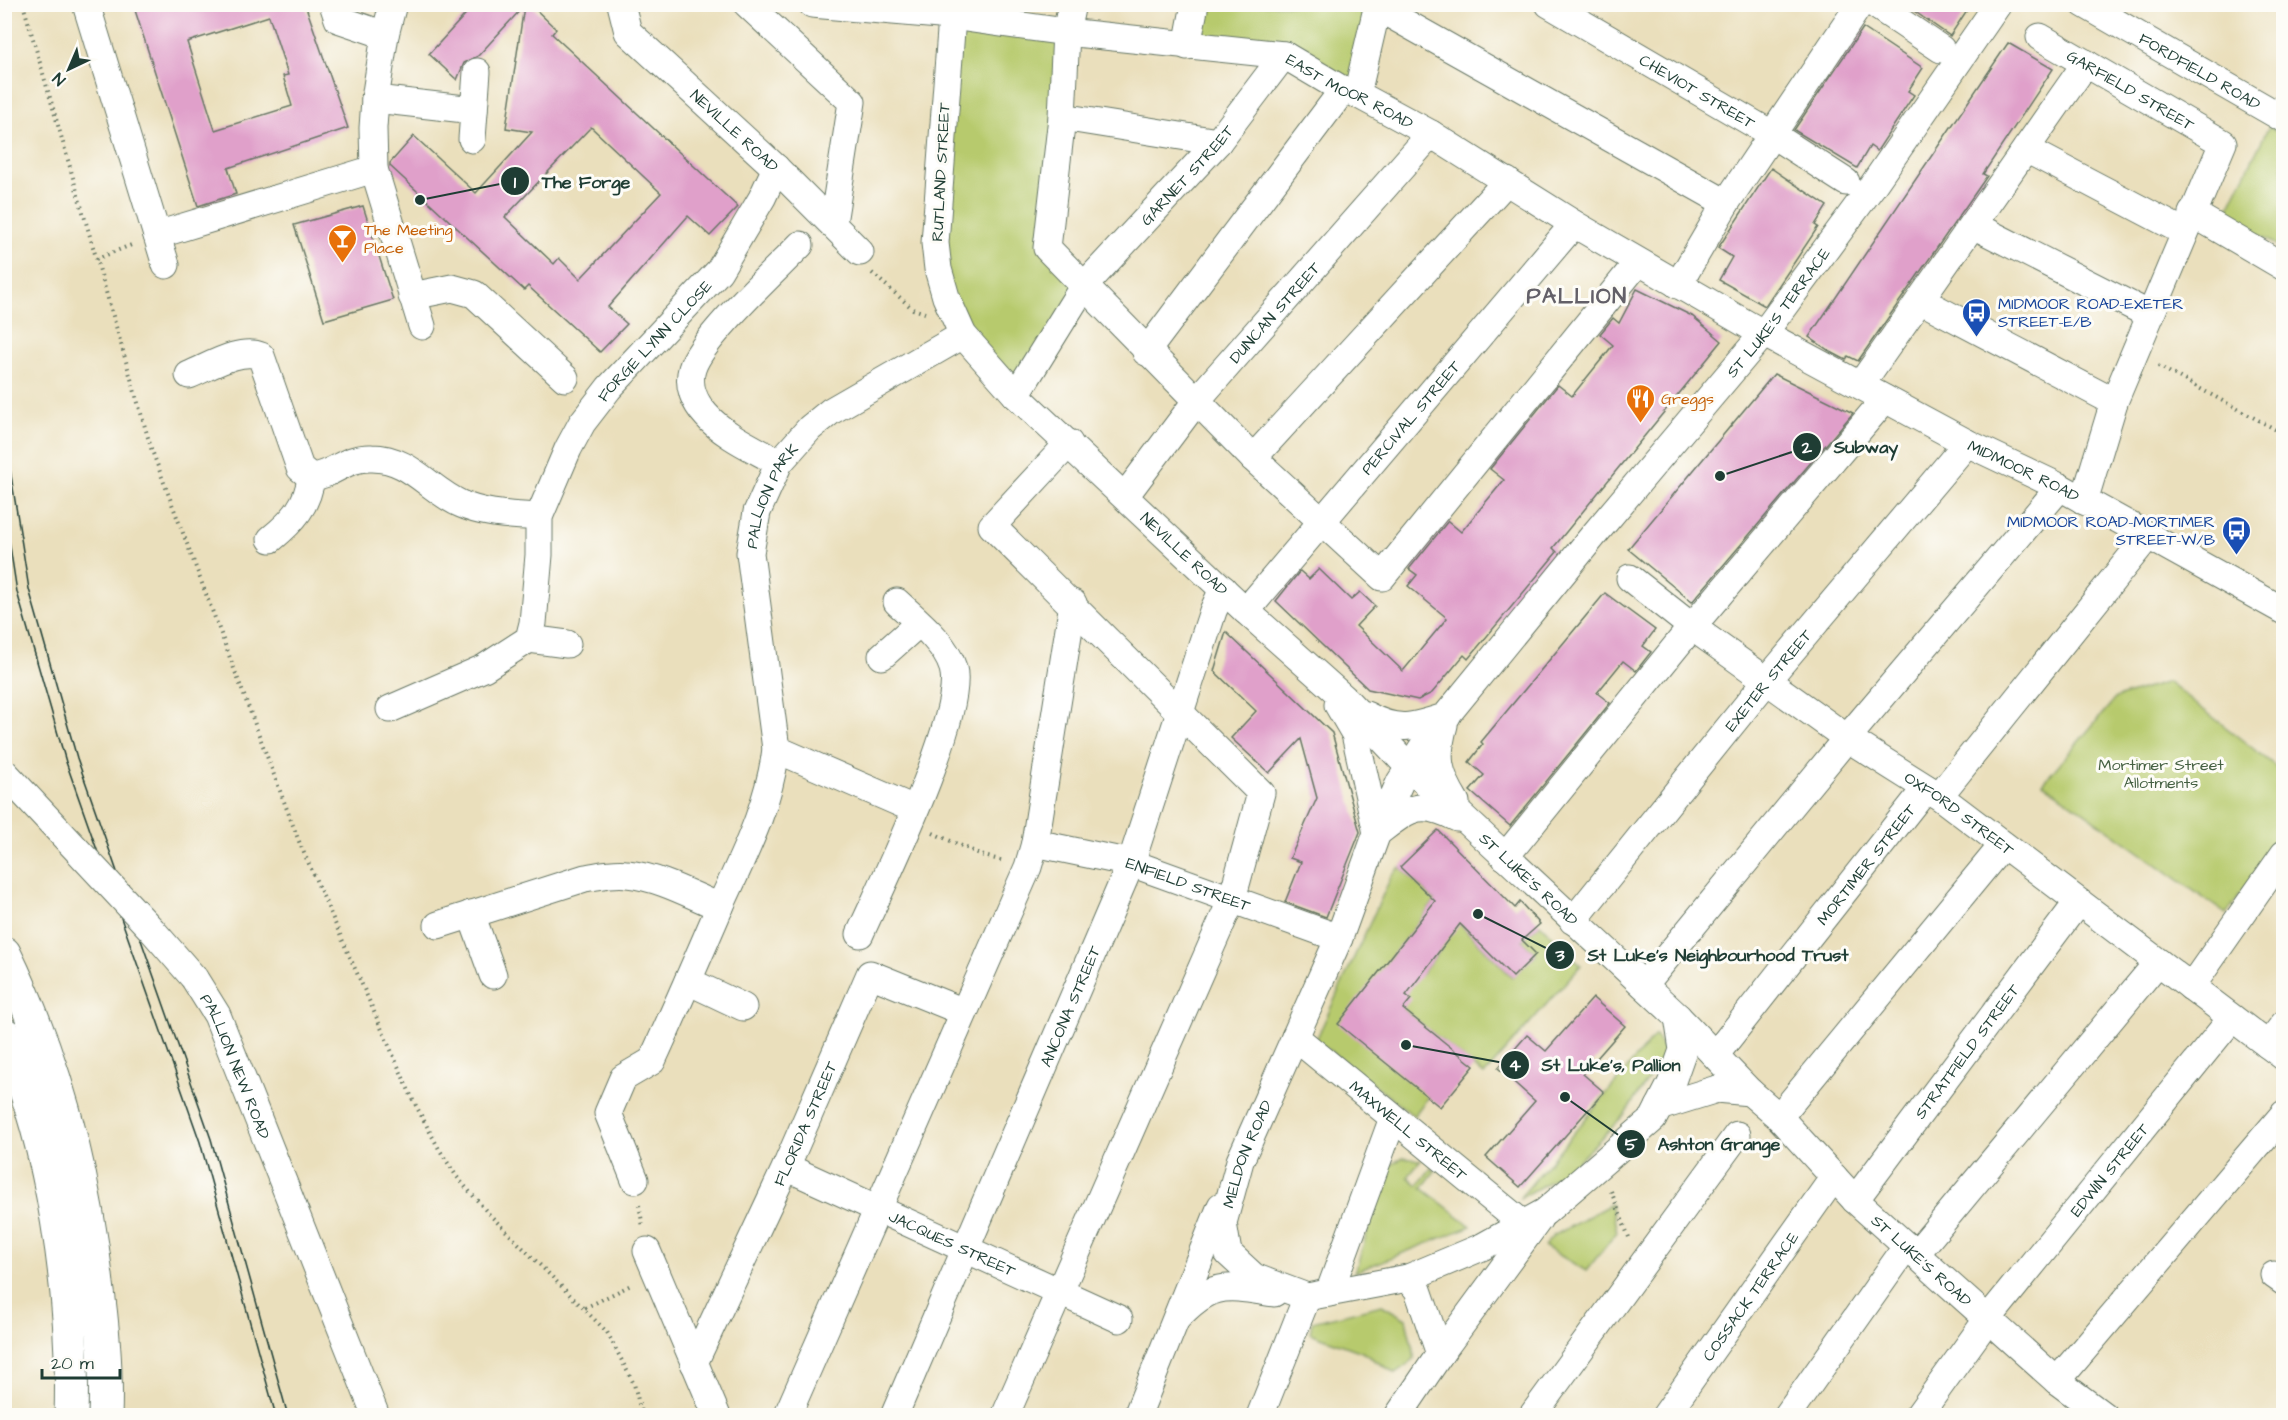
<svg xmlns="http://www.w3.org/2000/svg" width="2288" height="1420" viewBox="0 0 2288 1420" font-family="'Architects Daughter',sans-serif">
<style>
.green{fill:#b7ca6d;stroke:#6b8450;stroke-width:1.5}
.building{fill:#e0a0ca;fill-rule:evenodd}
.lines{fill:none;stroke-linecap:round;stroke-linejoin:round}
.minor-casing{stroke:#667664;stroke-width:29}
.highway-casing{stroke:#667664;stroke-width:35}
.path{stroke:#667664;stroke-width:4;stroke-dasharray:1.5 4.5;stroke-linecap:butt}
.minor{stroke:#fff;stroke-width:27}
.highway{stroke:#fff;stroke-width:33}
.tram{stroke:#1f3d34;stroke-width:1.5}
.minor-bridge-casing{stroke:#667664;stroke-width:29;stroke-linecap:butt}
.minor-bridge{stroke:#fff;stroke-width:27}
.labels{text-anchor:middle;stroke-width:6;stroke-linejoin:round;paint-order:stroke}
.street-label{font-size:16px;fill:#1f3d34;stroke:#fdfcf7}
.food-label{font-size:16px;fill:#c56008;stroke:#fdfcf7;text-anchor:start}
.transit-label{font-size:16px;fill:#164399;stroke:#fdfcf7;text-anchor:start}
.park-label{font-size:16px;fill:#456042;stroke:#fdfcf7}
.district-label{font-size:22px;font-weight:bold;letter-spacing:1.5px;fill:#636068;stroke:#fdfcf7}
.leader{fill:none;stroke:#1f3d34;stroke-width:2}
.callout-dot{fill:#1f3d34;stroke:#fdfcf7;stroke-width:2}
.mark-label{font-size:18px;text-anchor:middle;font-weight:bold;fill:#fff}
.callout-label{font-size:18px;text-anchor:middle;font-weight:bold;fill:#1f3d34;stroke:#fdfcf7;stroke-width:6;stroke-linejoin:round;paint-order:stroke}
</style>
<rect width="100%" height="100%" fill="#fdfcf7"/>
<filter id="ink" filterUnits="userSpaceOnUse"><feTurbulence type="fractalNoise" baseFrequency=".0167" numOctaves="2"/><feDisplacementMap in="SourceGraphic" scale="12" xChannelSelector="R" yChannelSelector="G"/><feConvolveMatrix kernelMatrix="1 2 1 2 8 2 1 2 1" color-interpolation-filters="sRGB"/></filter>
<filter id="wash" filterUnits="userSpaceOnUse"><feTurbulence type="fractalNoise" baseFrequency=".008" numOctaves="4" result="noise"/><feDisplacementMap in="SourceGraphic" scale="24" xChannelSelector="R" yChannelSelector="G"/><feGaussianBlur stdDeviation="1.35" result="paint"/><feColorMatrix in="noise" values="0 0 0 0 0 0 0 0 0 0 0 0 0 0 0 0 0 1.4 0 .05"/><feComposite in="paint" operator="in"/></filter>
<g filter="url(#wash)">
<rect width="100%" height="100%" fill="#eadfbc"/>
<g class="green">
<path d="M1195 5H1379L1357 94 1284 55 1187 46Z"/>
<path d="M951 16 1066 32 1047 248 1083 287 1016 395 946 297Z"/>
<path d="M2269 126 2283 135V249L2225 216Z"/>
<path d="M2168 682 2283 772V835L2226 914 2043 783 2116 698Z"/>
<path d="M1400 867 1435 901 1379 973 1428 1097 1414 1116 1316 1040 1392 875Z"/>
<path d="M1456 920 1512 977 1536 954 1522 940 1540 924 1581 965 1484 1075 1403 1009 1401 991 1422 974 1441 949 1437 943Z"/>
<path d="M1655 1035 1666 1053 1624 1115 1568 1171 1519 1199Z"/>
<path d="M1402 1158 1421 1160 1408 1177 1418 1185 1431 1168 1435 1171 1422 1188 1471 1226 1355 1272 1387 1167Z"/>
<path d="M1611 1204 1617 1232 1586 1271 1544 1246 1553 1236Z"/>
<path d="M1382 1305 1406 1319 1415 1359 1395 1373 1362 1352 1310 1333 1312 1322Z"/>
</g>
<g id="blocks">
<g class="building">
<path d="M133 4H305L348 128 228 168 236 194 198 206ZM269 16 288 75 283 76 292 106 215 130 187 42Z"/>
<path d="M475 4H530L556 29 552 34 738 207 710 236 688 216 608 307 627 324 600 352 528 286 524 290 390 166V163L414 136 476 193 532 132 506 128 524 6 478 56 464 63 457 80 429 54ZM591 127 661 193 580 279 559 258 554 264 505 217Z"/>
<path d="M1904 4H1971L1950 36Z"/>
<path d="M1863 28 1923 68 1908 91 1914 95 1877 151 1870 146 1857 168 1794 130Z"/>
<path d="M2008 43 2053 69 1983 174 1987 176 1858 361 1848 356 1846 360 1831 352 1809 337Z"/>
<path d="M1771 168 1827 206 1815 225 1818 227 1765 306 1719 280 1732 257 1718 248Z"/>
<path d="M363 206 393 300 324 320 294 225Z"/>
<path d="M1637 289 1692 316 1722 341 1553 548 1557 552 1468 659 1464 655 1432 693 1418 700 1368 689 1276 601 1300 571 1309 579 1319 569 1351 600 1360 592 1375 606 1356 626 1403 671 1447 618 1408 586 1417 575 1409 569 1448 521 1461 532 1504 480 1490 469 1558 385 1572 396 1613 345 1600 334 1613 318 1619 323Z"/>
<path d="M1774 374 1853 413 1692 602 1628 549Z"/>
<path d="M1605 593 1655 630 1643 646 1651 652 1636 671 1623 661 1597 693 1610 703 1510 826 1470 791 1484 775 1469 762 1483 744 1481 742Z"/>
<path d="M1226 632 1332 733 1360 832 1326 917 1285 902 1301 862 1290 858 1317 798 1301 739 1269 773 1231 738 1256 711 1214 671Z"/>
<path d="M1438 830 1515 908 1520 902 1540 924 1522 940 1536 954 1513 977 1460 924 1406 995 1411 999 1403 1009 1474 1066 1440 1107 1338 1024 1435 901 1400 867Z"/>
<path d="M1593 998 1625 1026 1583 1074 1604 1092 1520 1187 1486 1157 1535 1101 1498 1068 1527 1035 1546 1051Z"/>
</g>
</g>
</g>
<g filter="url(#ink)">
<use href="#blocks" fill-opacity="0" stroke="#667664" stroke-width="1.5"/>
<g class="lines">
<defs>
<g id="minor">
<path d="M86 4 166 265"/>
<path d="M333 4 338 19 385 35"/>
<path d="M393 4 385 35 375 99 373 128 374 169 422 326"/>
<path id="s1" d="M621 4 628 32 776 168 860 252"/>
<path d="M747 4 852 102 833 223"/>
<path id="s2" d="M812 4 951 16 1066 32 1284 55 1343 90 1357 94 1431 134 1574 224 1750 326 1967 443 2060 487 2284 611"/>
<path id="s3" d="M953 4 935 243 938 269 946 297 963 335 1016 395 1246 611 1345 699 1409 767 1678 1017 1750 1092 1779 1117 1855 1200 2057 1381 2104 1416"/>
<path d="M1072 4 1066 32 1062 117 1047 248 1253 458 1382 577 1638 262"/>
<path id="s4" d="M1549 4 1773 135 1846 182"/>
<path d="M1874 4 1941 49"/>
<path id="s5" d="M2084 4 2284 119"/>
<path d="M1377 7 1726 203"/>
<path id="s6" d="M2040 37 2223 143 2114 402 2084 501"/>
<path d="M1187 46 1195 4"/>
<path d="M1357 94 1378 4"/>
<path d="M375 99 474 110"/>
<path d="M1062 117 1218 142"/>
<path d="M472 139 477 72"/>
<path d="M2026 149 2184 232"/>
<path d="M2192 213 2284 267"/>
<path d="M1973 225 2150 315"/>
<path d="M157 235 374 169"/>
<path d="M1678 285 1726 203 1860 4"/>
<path d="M412 296 452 288 474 294 565 378"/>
<path d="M1920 300 2114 402"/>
<path d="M1146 352 1343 90"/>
<path d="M189 375C209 367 240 347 261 356L300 468 311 477C335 475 344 457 372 458 410 458 429 490 461 504 485 515 513 515 539 517"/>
<path d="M1861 384 2086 63"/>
<path id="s7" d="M1016 395 1083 287 1218 142 1284 55"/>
<path d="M1253 458 1507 181"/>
<path d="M779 463C755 449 724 436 706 415 695 403 687 386 692 369 701 338 775 271 800 245"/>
<path id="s8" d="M1125 496 1197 400 1431 134"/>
<path d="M271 539C293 521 308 505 311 477"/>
<path id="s9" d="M1630 578 1692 627 1847 738 1939 796 2284 1057"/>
<path id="s10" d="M1246 611 1574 224"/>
<path d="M529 639 567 644"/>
<path d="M882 656 919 623"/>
<path d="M1338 705 1355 734 1377 833C1409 809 1419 798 1457 818"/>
<path id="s11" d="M390 709 484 668 529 639 533 623 539 555V517L568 449 582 423 609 388 719 271 762 198 776 168"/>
<path d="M1366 715C1398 733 1414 727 1447 716"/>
<path d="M1444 725C1435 758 1438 773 1456 802"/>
<path d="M776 749 914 809"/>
<path d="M1939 796 2148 536"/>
<path id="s12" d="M1035 843 1131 863 1339 938"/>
<path d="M1505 857 1695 623 1885 399"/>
<path d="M471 914 493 975"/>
<path id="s13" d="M1573 921 1768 679 1967 443"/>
<path d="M438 925 585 878C599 876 613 872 627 874 659 877 691 895 720 907"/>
<path d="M860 934C882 885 966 714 953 668 945 642 916 620 897 602"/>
<path id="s14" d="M194 978 217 1015 376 1416"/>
<path d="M688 981 743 1007"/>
<path d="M1644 985 1847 738 2060 487"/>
<path d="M2191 987 2284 854"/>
<path id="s15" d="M1678 1017 1683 1050 1671 1084 1653 1119 1545 1212 1482 1247 1408 1278 1307 1297 1254 1277 1228 1253 1223 1223 1240 1161 1339 938 1377 833 1400 782 1432 733 1593 536 1764 333 1871 188 1998 4"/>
<path id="s16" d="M1295 1037 1523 1224"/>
<path d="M2268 1045 2284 1024"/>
<path id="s17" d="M1716 1054 1926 788"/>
<path d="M1659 1107 1717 1089 1750 1092"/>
<path d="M1779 1117 2003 845"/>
<path id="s18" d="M786 1167 1119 1319"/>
<path id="s19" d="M635 1180 608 1113 623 1078 652 1061C675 1011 697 960 719 909 743 856 769 807 776 749L750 553 757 512 779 463 810 428 831 411 963 335"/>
<path id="s20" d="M1855 1200 2078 902"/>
<path d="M647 1251 717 1416"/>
<path d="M1915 1255 2158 962"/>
<path d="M2274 1275 2284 1282"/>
<path d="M1408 1278 1418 1290 1440 1354"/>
<path d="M1329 1293 1393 1118"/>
<path d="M1177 1318C1212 1280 1227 1286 1274 1293"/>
<path id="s21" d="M694 1363 786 1167 870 974 964 1012"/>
<path d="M2057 1381 2284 1114"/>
<path d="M787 1416 1028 867 1035 843 1073 603"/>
<path id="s22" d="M894 1416 1131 863 1213 611 1223 589"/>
<path d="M1005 1416 1232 899 1261 793 992 526 1069 443"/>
<path d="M1137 1416 1221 1206"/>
<path d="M1260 1416 1307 1297"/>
<path d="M1398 1416 1440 1354 1539 1219"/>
<path d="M1532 1416 1737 1135"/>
<path id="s23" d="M1665 1416 1834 1177"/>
<path d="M1787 1416 1907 1246"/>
<path id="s24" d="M1918 1416 1987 1320 2232 1018"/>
</g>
<g id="highway">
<path d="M4 953C55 1058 84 1169 97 1284 103 1328 107 1372 105 1416"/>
<path d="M4 1034C53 1144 75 1296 71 1416"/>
</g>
</defs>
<use href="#minor" class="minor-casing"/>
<use href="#highway" class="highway-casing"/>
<g class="path">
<path d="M23 4 151 448 300 844 413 1100 439 1149 457 1177 488 1213 607 1332 634 1384 642 1416"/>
<path d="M96 259 134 244"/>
<path d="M872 273 913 309 925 313"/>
<path d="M2158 366 2284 434"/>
<path d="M933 833 984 856 1004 861"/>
<path d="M1611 1191 1630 1240"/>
<path d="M639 1205 643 1227"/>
<path d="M585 1308 633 1284"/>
</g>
<use href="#minor" class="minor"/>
<use href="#highway" class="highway"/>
<g class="tram">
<path d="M4 431 29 589 77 758 211 1139 288 1416"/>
<path d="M4 507 17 592 66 762 200 1142 276 1416"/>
</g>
<defs>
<path id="minor-bridge" d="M4 772 152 930 194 978"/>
</defs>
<use href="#minor-bridge" class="minor-bridge-casing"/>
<use href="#minor-bridge" class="minor-bridge"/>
</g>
</g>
<defs>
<symbol id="bar-pin" viewBox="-11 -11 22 30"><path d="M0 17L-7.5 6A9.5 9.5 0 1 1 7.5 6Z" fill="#e8710a" stroke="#fdfcf7"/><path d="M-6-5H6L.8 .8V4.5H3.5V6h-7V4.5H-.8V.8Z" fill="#fff"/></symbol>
<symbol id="bus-pin" viewBox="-11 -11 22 30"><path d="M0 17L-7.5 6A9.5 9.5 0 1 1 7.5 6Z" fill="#1a4fb4" stroke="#fdfcf7"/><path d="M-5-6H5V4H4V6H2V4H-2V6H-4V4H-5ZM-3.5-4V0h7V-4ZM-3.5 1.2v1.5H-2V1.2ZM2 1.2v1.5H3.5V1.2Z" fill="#fff"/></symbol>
<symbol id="restaurant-pin" viewBox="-11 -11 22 30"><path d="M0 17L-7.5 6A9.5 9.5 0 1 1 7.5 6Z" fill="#e8710a" stroke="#fdfcf7"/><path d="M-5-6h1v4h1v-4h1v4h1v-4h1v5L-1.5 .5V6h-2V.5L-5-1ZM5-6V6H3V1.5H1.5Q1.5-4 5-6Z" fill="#fff"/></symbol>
</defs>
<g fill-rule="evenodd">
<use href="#bar-pin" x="326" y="222" width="33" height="45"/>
<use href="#bus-pin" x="1960" y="296" width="33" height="45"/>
<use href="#restaurant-pin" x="1624" y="382" width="33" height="45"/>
<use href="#bus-pin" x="2220" y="514" width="33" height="45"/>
</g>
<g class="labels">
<g class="street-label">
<text dy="6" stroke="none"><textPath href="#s5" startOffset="134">FORDFIELD ROAD</textPath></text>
<text dy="6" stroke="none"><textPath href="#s6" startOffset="105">GARFIELD STREET</textPath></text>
<text dy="6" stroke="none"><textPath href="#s2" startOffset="550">EAST MOOR ROAD</textPath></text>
<text dy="6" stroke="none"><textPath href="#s4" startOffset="172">CHEVIOT STREET</textPath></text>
<text dy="6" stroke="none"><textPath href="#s1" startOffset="174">NEVILLE ROAD</textPath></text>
<text transform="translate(940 172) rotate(-87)" y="6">RUTLAND STREET</text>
<text dy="6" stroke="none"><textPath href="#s7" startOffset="280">GARNET STREET</textPath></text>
<text dy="6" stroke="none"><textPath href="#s15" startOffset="1708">ST LUKE'S TERRACE</textPath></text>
<text dy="6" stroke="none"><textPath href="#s8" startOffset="237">DUNCAN STREET</textPath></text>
<text dy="6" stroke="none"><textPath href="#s11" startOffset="492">FORGE LYNN CLOSE</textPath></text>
<text dy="6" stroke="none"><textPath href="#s10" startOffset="254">PERCIVAL STREET</textPath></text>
<text dy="6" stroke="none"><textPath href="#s2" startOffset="1324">MIDMOOR ROAD</textPath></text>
<text dy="6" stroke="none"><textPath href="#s19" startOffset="740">PALLION PARK</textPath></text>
<text dy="6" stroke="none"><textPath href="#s3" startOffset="648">NEVILLE ROAD</textPath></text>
<text dy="6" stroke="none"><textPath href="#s13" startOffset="310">EXETER STREET</textPath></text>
<text dy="6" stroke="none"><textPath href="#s9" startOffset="405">OXFORD STREET</textPath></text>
<text dy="6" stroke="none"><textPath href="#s17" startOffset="242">MORTIMER STREET</textPath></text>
<text dy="6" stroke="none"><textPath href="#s3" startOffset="1122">ST LUKE'S ROAD</textPath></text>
<text dy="6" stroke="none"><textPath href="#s12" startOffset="159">ENFIELD STREET</textPath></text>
<text dy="6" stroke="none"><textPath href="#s22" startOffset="446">ANCONA STREET</textPath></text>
<text dy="6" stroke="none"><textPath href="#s20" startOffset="186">STRATFIELD STREET</textPath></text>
<text dy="6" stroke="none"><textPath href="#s14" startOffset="98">PALLION NEW ROAD</textPath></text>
<text dy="6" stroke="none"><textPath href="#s21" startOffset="264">FLORIDA STREET</textPath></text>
<text dy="6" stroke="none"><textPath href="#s16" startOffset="147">MAXWELL STREET</textPath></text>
<text dy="6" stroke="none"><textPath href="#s15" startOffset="702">MELDON ROAD</textPath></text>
<text dy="6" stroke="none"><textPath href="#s24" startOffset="312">EDWIN STREET</textPath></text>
<text dy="6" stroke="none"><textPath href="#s18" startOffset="183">JACQUES STREET</textPath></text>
<text dy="6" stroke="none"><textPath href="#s3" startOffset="1670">ST LUKE'S ROAD</textPath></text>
<text dy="6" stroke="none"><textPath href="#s23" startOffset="147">COSSACK TERRACE</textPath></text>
</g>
<g class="food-label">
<text x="364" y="235">The Meeting<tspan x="364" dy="18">Place</tspan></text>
<text x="1661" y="404">Greggs</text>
</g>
<g class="transit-label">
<text x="1998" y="309">MIDMOOR ROAD-EXETER<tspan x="1998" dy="18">STREET-E/B</tspan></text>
<text x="2215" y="527" text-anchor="end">MIDMOOR ROAD-MORTIMER<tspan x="2215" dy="18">STREET-W/B</tspan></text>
</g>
<g class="park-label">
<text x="2161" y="770">Mortimer Street<tspan x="2161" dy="18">Allotments</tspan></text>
</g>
<g class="district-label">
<text x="1577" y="303">PALLION</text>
</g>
</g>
<path class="leader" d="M420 200L515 181M1720 476L1807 447M1478 914L1560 955M1406 1045L1515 1065M1565 1097L1631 1144"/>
<g class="callout-dot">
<circle cx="420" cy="200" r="6"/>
<circle cx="1720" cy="476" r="6"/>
<circle cx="1478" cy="914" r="6"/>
<circle cx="1406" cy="1045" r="6"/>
<circle cx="1565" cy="1097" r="6"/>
<circle cx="515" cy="181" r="15"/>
<circle cx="1807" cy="447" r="15"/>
<circle cx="1560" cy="955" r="15"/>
<circle cx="1515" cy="1065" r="15"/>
<circle cx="1631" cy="1144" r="15"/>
</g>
<g class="mark-label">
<text x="515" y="188">1</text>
<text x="1807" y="453">2</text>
<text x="1560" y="961">3</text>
<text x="1515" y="1071">4</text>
<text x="1631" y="1150">5</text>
</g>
<g class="callout-label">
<text x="586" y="188">The Forge</text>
<text x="1866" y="453">Subway</text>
<text x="1718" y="961">St Luke's Neighbourhood Trust</text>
<text x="1611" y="1071">St Luke's, Pallion</text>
<text x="1719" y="1150">Ashton Grange</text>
</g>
<rect width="2288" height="1420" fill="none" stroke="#fdfcf7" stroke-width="24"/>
<g transform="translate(69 69) rotate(224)" stroke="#fdfcf7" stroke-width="4.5" paint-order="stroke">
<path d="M0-4.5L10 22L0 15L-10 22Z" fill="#1f3d34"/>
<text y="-9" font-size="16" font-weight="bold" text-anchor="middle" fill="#1f3d34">N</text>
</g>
<path d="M42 1369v9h78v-9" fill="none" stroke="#1f3d34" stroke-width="3"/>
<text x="51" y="1369" font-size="18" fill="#1f3d34" stroke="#fdfcf7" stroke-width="4.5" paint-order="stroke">20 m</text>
</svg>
